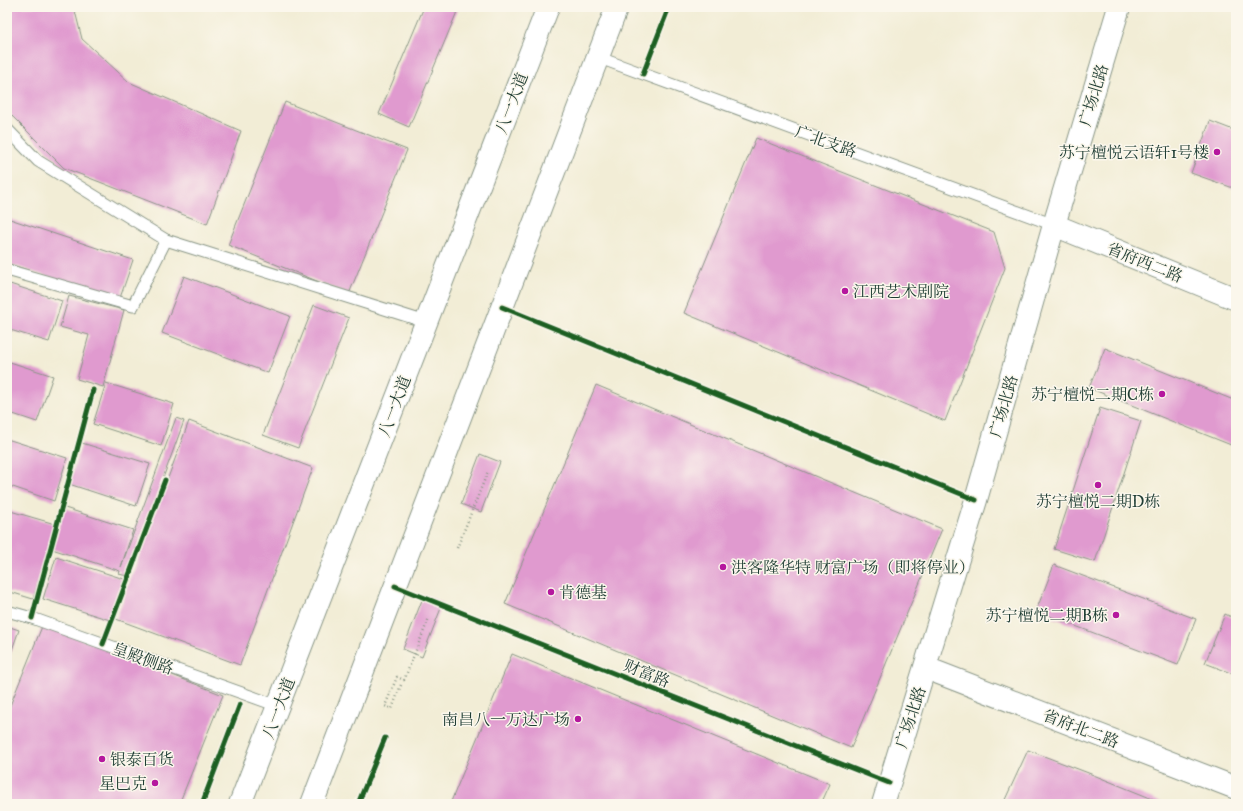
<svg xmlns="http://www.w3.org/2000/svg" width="1243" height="811" viewBox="0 0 1243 811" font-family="'IM FELL Great Primer','Noto Serif SC',serif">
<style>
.building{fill:#e09acf}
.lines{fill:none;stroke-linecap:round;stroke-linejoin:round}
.service-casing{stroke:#889585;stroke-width:13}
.minor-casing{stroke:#889585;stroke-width:24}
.tertiary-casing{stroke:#889585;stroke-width:24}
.trunk-casing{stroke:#889585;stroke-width:24}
.path{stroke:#889585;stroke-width:2.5;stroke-dasharray:1 3;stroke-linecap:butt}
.service{stroke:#fff;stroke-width:11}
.minor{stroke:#fff;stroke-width:22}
.tertiary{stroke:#fff;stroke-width:22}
.trunk{stroke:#fff;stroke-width:22}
.cycleway-casing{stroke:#fbf7ec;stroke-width:8}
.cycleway{stroke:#1b5e20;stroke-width:5}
.poi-dot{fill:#b5179e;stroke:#fbf7ec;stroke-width:1.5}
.labels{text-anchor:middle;stroke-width:3;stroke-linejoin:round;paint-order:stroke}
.street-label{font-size:16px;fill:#1f3d34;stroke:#fbf7ec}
.poi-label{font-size:16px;fill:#1f3d34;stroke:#fbf7ec;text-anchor:end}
</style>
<rect width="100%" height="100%" fill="#fbf7ec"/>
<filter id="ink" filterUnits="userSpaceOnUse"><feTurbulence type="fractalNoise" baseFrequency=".025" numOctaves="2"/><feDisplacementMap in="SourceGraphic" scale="8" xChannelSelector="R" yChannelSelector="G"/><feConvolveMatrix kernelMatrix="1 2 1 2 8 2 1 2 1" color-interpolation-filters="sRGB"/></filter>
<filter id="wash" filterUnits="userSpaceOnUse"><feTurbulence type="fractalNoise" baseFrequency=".012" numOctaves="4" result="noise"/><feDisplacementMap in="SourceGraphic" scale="16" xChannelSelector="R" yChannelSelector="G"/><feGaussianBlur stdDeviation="0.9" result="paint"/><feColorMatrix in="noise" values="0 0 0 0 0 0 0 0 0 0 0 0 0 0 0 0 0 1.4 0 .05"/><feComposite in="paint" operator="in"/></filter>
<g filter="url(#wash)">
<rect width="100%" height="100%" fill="#f2edd6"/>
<g id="blocks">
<g class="building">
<path d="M7 7H74L82 39 129 82 241 131 207 224 64 168 7 111Z"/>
<path d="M424 7H459L409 127 379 114Z"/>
<path d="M285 102 407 150 349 294 228 245Z"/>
<path d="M1210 121 1236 131V189L1191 173Z"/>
<path d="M756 138 994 232 1005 268 945 421 684 313Z"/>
<path d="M7 218 133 260 119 301 7 263Z"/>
<path d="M184 276 290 316 268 373 162 333Z"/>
<path d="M7 283 62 301 49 342 7 329Z"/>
<path d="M69 296 124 310 103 387 77 379 89 335 60 327Z"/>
<path d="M314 305 349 318 298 448 263 435Z"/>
<path d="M1105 348 1236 401V447L1089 388Z"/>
<path d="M7 361 53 376 37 422 7 412Z"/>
<path d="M106 383 174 404 161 446 93 424Z"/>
<path d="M596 385 942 529 851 748 505 604Z"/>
<path d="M1100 408 1141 421 1095 562 1054 549Z"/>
<path d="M176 418 184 421 127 576 119 574 120 571 52 549 65 508 133 530 121 567Z"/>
<path d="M189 421 313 468 240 665 116 619Z"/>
<path d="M7 439 67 458 54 501 7 485Z"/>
<path d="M82 443 150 464 136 506 69 484Z"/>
<path d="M480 454 500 462 481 512 461 504Z"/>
<path d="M7 510 55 524 33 599 7 591Z"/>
<path d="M56 557 124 579 110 620 43 599Z"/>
<path d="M1054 565 1196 619 1178 665 1036 611Z"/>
<path d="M424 595 443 603 422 657 403 649Z"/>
<path d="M1225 614 1236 619V675L1205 663Z"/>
<path d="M43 624 223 695 179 804H7V713Z"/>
<path d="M7 626 19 630 7 664Z"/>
<path d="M512 654 830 784 821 804H450Z"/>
<path d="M1028 750 1091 774 1165 804H1003Z"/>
</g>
</g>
</g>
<g filter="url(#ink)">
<use href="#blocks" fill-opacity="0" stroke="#889585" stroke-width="1"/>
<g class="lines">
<defs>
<g id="service">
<path d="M597 57 1054 225"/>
<path d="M7 129 38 161 166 240 426 322"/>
<path d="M7 270 133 306 166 240"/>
<path d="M7 611 32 618 278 706"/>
</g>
<g id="minor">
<path d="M1054 225 1236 299"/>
<path d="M926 668 1236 788"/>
</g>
<path id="tertiary" d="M883 804 976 500 1054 225 1119 7"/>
<g id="trunk">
<path d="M240 804 548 7"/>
<path d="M312 804 617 7"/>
</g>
</defs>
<use href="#service" class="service-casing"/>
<use href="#minor" class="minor-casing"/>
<use href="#tertiary" class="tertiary-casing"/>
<use href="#trunk" class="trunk-casing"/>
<g class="path">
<path d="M457 548 488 471"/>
<path d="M401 685 392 709 385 706 397 677 404 680 429 618"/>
</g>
<use href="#service" class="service"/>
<use href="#minor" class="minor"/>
<use href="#tertiary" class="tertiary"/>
<use href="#trunk" class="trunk"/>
<defs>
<g id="cycleway">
<path d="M643 74 669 7"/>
<path d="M502 307 976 500"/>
<path d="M395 586 889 783"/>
<path d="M32 618 93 390"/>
<path d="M103 644 165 480"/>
<path d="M202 804 240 704"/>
<path d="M358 804 385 738"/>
</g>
</defs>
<use href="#cycleway" class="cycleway-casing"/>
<use href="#cycleway" class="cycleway"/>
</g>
</g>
<g class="poi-dot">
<circle cx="1217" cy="152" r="4"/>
<circle cx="845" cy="291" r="4"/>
<circle cx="1162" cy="394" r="4"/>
<circle cx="1098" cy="485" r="4"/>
<circle cx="723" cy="567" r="4"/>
<circle cx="551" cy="592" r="4"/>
<circle cx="1116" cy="615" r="4"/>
<circle cx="578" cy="719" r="4"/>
<circle cx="102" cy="759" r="4"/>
<circle cx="155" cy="783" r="4"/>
</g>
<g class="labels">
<g class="street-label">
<text transform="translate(1093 95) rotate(-73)" y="6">广场北路</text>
<text transform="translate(511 103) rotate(-69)" y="6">八一大道</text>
<text transform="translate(826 141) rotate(20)" y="6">广北支路</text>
<text transform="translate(1145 262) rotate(22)" y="6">省府西二路</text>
<text transform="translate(394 406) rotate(-69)" y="6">八一大道</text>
<text transform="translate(1003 406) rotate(-74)" y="6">广场北路</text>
<text transform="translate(143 658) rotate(20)" y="6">皇殿侧路</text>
<text transform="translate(647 673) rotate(22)" y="6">财富路</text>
<text transform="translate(278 708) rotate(-69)" y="6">八一大道</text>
<text transform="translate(910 717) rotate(-72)" y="6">广场北路</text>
<text transform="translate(1081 728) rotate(21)" y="6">省府北二路</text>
</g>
<g class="poi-label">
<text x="1209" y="158">苏宁檀悦云语轩1号楼</text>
<text x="853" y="297" text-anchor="start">江西艺术剧院</text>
<text x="1154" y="400">苏宁檀悦二期C栋</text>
<text x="1098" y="507" text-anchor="middle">苏宁檀悦二期D栋</text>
<text x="731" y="573" text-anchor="start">洪客隆华特 财富广场（即将停业）</text>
<text x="559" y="598" text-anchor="start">肯德基</text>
<text x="1108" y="621">苏宁檀悦二期B栋</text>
<text x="570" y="725">南昌八一万达广场</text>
<text x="110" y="765" text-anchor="start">银泰百货</text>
<text x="147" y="789">星巴克</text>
</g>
</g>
<rect width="1243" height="811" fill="none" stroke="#fbf7ec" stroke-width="24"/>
</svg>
